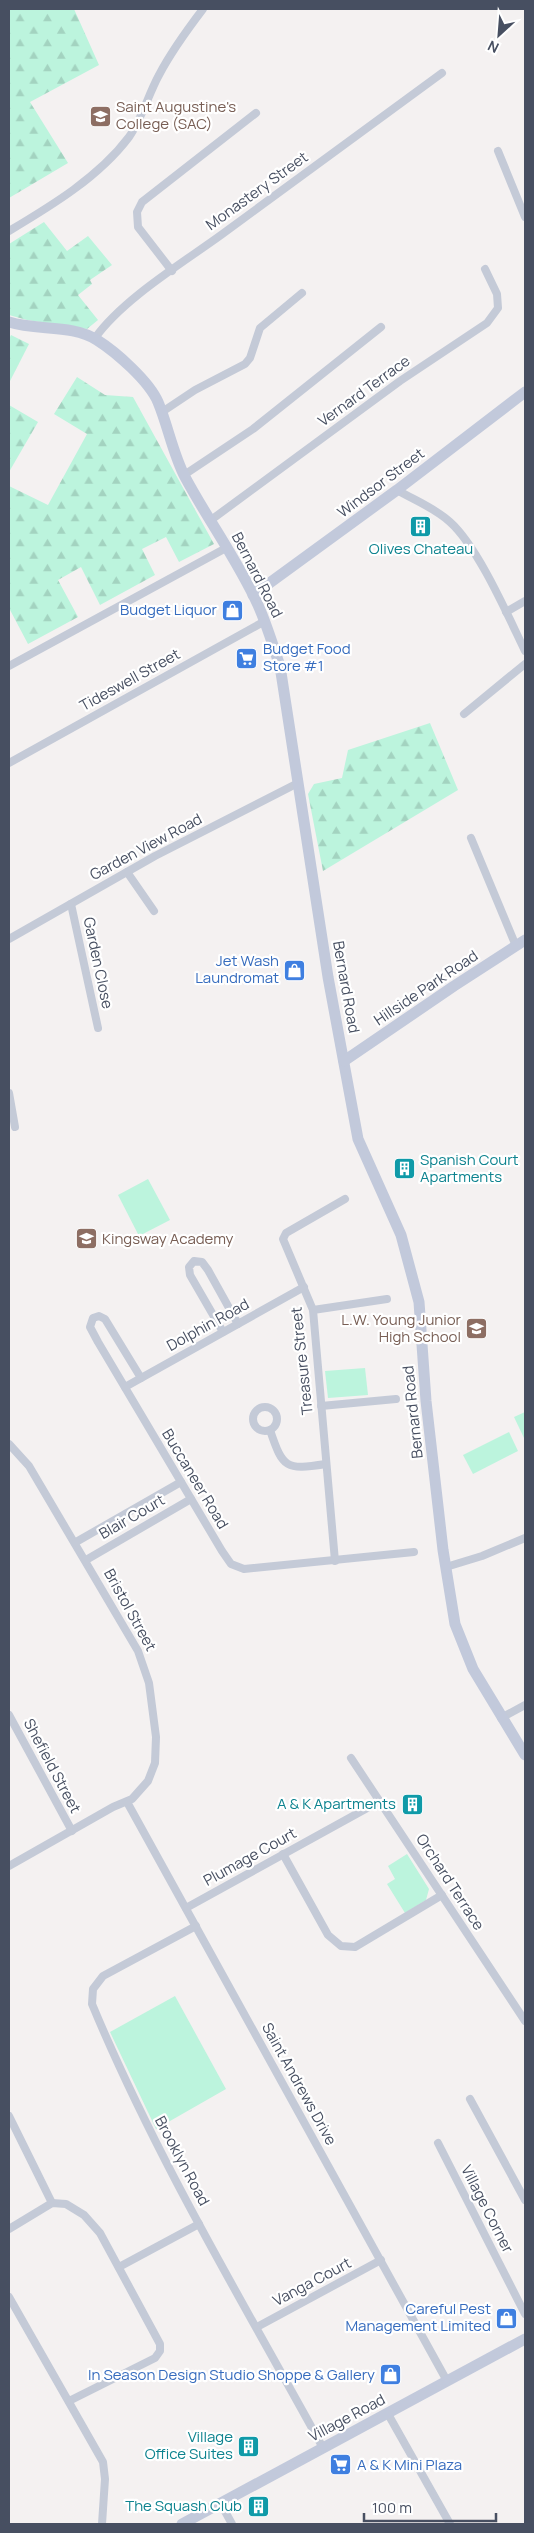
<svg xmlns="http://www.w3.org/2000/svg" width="534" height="2533" viewBox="0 0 534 2533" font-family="Manrope,sans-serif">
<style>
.forest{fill:url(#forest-firs)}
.park{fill:#bcf4dd}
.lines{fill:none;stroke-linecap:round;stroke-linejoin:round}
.street{stroke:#c4cad7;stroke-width:8}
.secondary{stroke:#c2c9db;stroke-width:11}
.labels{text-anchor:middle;stroke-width:4.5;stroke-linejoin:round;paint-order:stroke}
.education-label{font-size:15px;fill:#785e54;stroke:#fff;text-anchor:start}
.street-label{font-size:15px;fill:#474f61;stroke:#fff}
.culture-label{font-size:15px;fill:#0d838f;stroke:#fff;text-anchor:end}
.shop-label{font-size:15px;fill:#366cbe;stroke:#fff;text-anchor:end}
</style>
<defs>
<pattern id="forest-firs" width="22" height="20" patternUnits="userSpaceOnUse" patternTransform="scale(1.25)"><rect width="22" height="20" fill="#bcf4dd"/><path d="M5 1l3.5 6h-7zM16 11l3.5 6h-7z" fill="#a3d3c0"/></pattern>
</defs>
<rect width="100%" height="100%" fill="#f4f1f1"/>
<g class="forest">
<path d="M9 9H74L99 65 30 102 68 163 9 198Z"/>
<path d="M44 222 67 251 88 236 112 265 90 280 92 284 78 295 98 320 87 329 27 320 9 315V244Z"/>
<path d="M11 335 29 344 9 383V339Z"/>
<path d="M77 377 105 395 133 397 214 544 179 562 166 537 142 549 155 575 100 605 81 567 58 580 78 617 28 644 9 608V486L48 505 87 434 54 414Z"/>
<path d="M9 405 38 422 9 472Z"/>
<path d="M430 723 458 790 323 871 308 794 314 784 342 778 348 750Z"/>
</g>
<g class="park">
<path d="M148 1179 170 1220 139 1236 118 1195Z"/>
<path d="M365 1368 368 1395 328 1398 325 1371Z"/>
<path d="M525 1412V1437L524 1438 514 1417Z"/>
<path d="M509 1432 518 1451 473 1474 463 1455Z"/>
<path d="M407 1854 429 1889 426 1900 405 1913 387 1884 395 1879 388 1866Z"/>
<path d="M175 1996 226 2089 156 2129 110 2032Z"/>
</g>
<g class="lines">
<g class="street">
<path d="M498 151 525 217"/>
<path d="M9 231C51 206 99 177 129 137 142 119 148 95 159 75 171 52 187 30 203 9"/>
<path d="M172 271 138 227 137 212 142 202 256 113"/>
<path d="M95 338C123 299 181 264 221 235 295 181 368 127 442 73"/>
<path d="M162 412 195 390 245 364 250 358 260 328 302 293"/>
<path d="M184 475 253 429 381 327"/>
<path d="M397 490C414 500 435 508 450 522 478 547 508 616 525 651"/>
<path d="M211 520 400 381 487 323 498 308 497 294 485 269"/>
<path d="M506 612 525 601"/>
<path d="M9 666 226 548"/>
<path d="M464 714 525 664"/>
<path d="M9 763 265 621"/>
<path d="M471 838 516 946"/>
<path d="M127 872 154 911"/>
<path d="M71 904 98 1028"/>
<path d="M9 939 155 856 298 783"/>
<path d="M9 1093 15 1127"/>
<path d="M313 1310 387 1299"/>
<path d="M223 1332 190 1275 189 1267 194 1261 202 1262 208 1270 238 1324"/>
<path d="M141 1378 105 1319 99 1316 93 1318 90 1327 98 1342 222 1551 231 1564 244 1569 414 1552"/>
<path d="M125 1387 304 1287"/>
<path d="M321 1406 396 1399"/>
<circle cx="265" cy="1419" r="12"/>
<path d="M270 1430C283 1469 286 1470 326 1464"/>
<path d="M9 1444 29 1466 138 1651 149 1683 156 1737 155 1763 148 1781 132 1799 113 1807 9 1866"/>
<path d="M76 1542 181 1482"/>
<path d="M86 1560 191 1499"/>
<path d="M335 1561 313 1310 283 1239 286 1233 345 1199"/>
<path d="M446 1567 482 1556 525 1538"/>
<path d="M9 1715 72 1831"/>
<path d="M501 1718 525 1705"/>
<path d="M351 1758 525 2021"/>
<path d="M127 1802 447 2381"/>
<path d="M283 1854 328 1935 341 1946 355 1947 442 1895"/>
<path d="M186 1908 380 1801"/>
<path d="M196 1926 103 1976 93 1989 92 2004C156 2158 243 2302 323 2448"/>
<path d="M470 2099 525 2200"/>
<path d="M9 2116 52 2203"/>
<path d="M438 2143 525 2314"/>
<path d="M9 2229 52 2203 66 2204 84 2215 100 2233 160 2344V2351L155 2358 69 2401"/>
<path d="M119 2267 199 2224"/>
<path d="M9 2297 103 2462 105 2479 102 2524"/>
<path d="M257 2327 381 2260"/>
<path d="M388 2414 450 2524"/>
<path d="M221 2504 232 2524"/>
</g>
<g class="secondary">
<path d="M9 322C37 331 72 324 97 340 116 352 149 381 158 402 168 426 173 454 185 477 208 520 238 561 258 605 267 625 273 646 280 666L328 977 358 1139 401 1235 419 1302 426 1401 443 1550 455 1624 473 1669 525 1755"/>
<path d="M253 595 397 490 525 392"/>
<path d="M344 1061 454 986 525 940"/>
<path d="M182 2524 525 2339"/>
</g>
</g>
<defs>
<symbol id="school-square" viewBox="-11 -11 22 22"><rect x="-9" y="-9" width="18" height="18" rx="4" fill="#8d6e63" stroke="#fff"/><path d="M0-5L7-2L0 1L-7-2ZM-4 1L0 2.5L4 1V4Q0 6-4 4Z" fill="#fff"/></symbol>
<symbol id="building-square" viewBox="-11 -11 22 22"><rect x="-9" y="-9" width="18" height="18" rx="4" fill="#0f9aa8" stroke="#fff"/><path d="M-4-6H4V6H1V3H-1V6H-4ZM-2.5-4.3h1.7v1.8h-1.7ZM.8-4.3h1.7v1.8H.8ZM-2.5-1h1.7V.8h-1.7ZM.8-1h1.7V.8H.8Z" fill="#fff"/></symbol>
<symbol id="shop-square" viewBox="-11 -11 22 22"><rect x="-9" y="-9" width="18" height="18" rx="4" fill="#3f7fe0" stroke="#fff"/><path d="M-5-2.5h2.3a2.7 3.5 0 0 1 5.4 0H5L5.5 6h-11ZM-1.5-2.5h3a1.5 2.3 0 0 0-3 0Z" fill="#fff"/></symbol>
<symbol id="supermarket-square" viewBox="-11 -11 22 22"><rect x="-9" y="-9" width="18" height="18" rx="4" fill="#3f7fe0" stroke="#fff"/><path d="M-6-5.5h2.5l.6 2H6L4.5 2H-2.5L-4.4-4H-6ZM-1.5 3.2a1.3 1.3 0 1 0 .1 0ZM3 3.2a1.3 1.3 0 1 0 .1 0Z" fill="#fff"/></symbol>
</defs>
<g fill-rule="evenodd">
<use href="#school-square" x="88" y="104" width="25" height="25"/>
<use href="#building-square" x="408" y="514" width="25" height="25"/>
<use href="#shop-square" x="220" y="598" width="25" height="25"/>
<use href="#supermarket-square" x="234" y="646" width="25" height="25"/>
<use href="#shop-square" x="282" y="958" width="25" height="25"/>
<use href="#building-square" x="392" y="1156" width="25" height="25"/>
<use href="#school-square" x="74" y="1226" width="25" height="25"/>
<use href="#school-square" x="464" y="1316" width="25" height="25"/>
<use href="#building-square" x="400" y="1792" width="25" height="25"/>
<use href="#shop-square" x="494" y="2306" width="25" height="25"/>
<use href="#shop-square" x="378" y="2362" width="25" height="25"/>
<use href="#building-square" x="236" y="2434" width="25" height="25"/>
<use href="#supermarket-square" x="328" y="2452" width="25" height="25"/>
<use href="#building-square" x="246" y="2494" width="25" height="25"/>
</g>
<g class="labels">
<g class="education-label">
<text x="116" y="112">Saint Augustine's<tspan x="116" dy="17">College (SAC)</tspan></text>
<text x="102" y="1244">Kingsway Academy</text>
<text x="461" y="1325" text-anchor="end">L.W. Young Junior<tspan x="461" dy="17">High School</tspan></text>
</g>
<g class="street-label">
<text transform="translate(257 191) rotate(-36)" y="5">Monastery Street</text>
<text transform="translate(364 391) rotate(-36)" y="5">Vernard Terrace</text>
<text transform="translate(381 483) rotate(-37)" y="5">Windsor Street</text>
<text transform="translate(257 575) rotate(63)" y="5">Bernard Road</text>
<text transform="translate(130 680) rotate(-29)" y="5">Tideswell Street</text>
<text transform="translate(146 847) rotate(-28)" y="5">Garden View Road</text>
<text transform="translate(98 963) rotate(78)" y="5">Garden Close</text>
<text transform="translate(346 987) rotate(80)" y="5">Bernard Road</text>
<text transform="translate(426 988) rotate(-34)" y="5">Hillside Park Road</text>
<text transform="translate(208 1325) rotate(-29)" y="5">Dolphin Road</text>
<text transform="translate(302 1361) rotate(-96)" y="5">Treasure Street</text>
<text transform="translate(413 1412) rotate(-96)" y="5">Bernard Road</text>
<text transform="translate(195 1479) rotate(59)" y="5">Buccaneer Road</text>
<text transform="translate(132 1517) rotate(-30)" y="5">Blair Court</text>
<text transform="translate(130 1610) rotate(61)" y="5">Bristol Street</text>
<text transform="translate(52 1766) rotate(62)" y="5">Shefield Street</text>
<text transform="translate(250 1857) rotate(-29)" y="5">Plumage Court</text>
<text transform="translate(450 1882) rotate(57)" y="5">Orchard Terrace</text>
<text transform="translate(299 2084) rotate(61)" y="5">Saint Andrews Drive</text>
<text transform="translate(182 2161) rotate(62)" y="5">Brooklyn Road</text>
<text transform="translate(487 2209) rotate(63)" y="5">Village Corner</text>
<text transform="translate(312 2282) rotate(-28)" y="5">Vanga Court</text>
<text transform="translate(347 2418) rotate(-28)" y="5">Village Road</text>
</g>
<g class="culture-label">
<text x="421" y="554" text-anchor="middle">Olives Chateau</text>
<text x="420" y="1165" text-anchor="start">Spanish Court<tspan x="420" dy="17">Apartments</tspan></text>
<text x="396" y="1809">A &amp; K Apartments</text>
<text x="233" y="2442">Village<tspan x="233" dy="17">Office Suites</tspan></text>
<text x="242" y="2511">The Squash Club</text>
</g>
<g class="shop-label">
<text x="217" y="615">Budget Liquor</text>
<text x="263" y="654" text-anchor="start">Budget Food<tspan x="263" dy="17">Store #1</tspan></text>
<text x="279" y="966">Jet Wash<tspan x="279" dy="17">Laundromat</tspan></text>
<text x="491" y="2314">Careful Pest<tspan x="491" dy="17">Management Limited</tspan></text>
<text x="375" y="2380">In Season Design Studio Shoppe &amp; Gallery</text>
<text x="357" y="2470" text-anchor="start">A &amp; K Mini Plaza</text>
</g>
</g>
<rect width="534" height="2533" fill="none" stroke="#474f61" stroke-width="20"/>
<g transform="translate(499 35) rotate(206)" stroke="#ffffff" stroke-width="4" paint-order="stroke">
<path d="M0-4L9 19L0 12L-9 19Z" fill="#474f61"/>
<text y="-8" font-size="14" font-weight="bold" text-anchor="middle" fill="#474f61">N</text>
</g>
<path d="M364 2513v8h132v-8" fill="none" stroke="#474f61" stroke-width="2.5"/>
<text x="372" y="2513" font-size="15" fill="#474f61" stroke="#ffffff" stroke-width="4" paint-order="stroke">100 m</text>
</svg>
